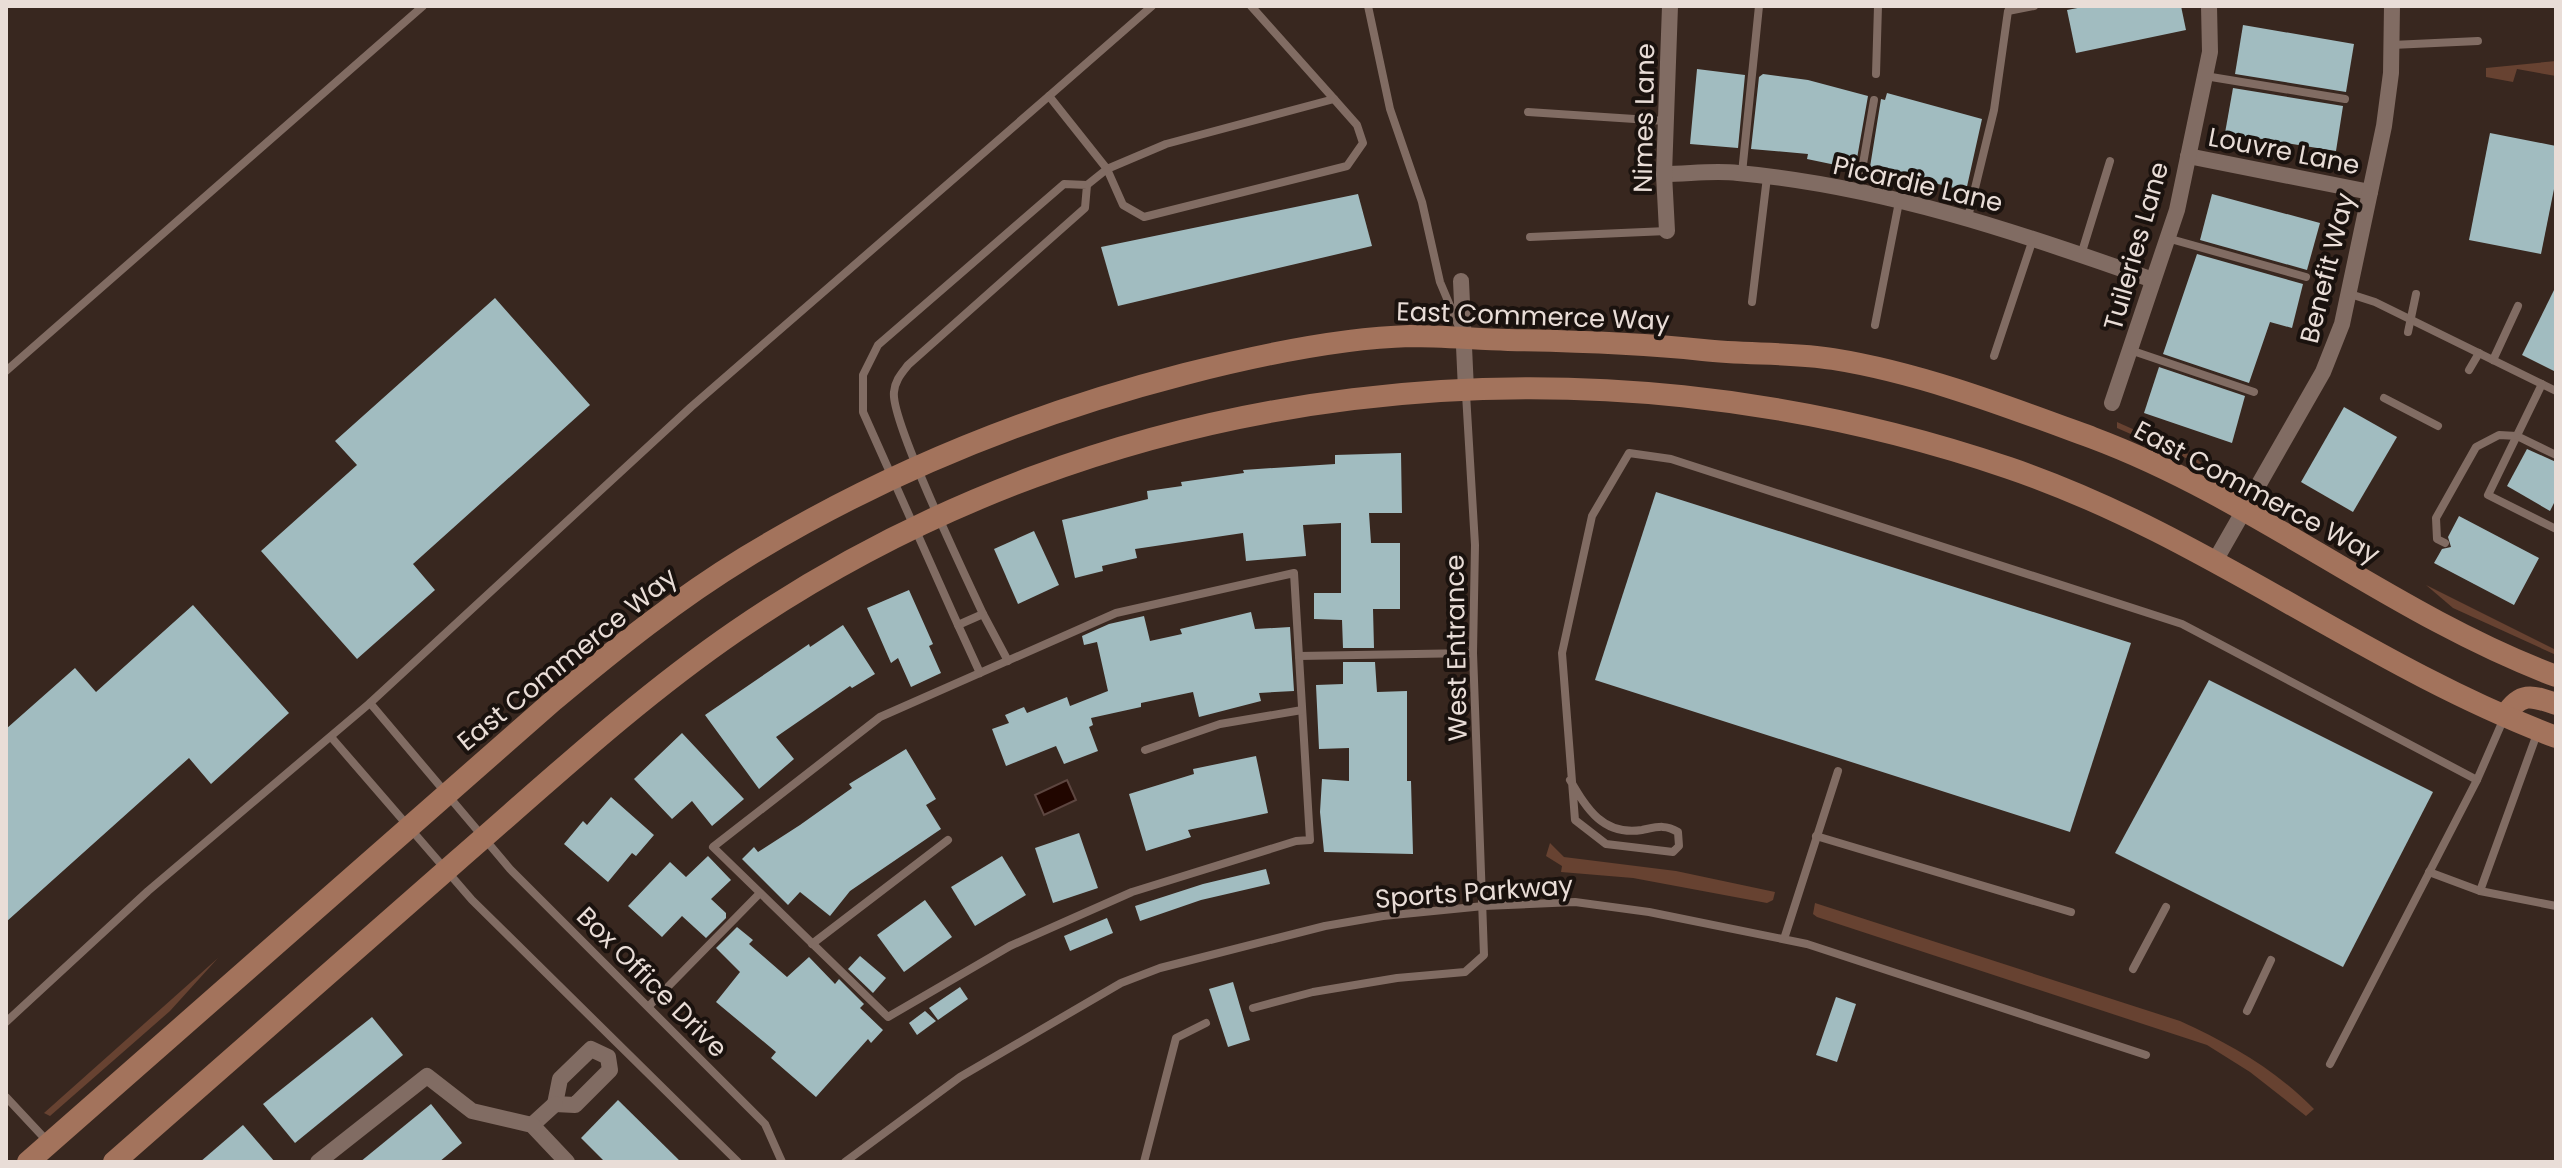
<svg xmlns="http://www.w3.org/2000/svg" width="2562" height="1168" viewBox="0 0 2562 1168" font-family="Poppins,sans-serif">
<style>
.green{fill:#674231}
.water{fill:#210600;stroke:#5d4640;stroke-width:2}
.building{fill:#a1bcc0}
.lines{fill:none;stroke-linecap:round;stroke-linejoin:round}
.lane{stroke:#816c63;stroke-width:8}
.street{stroke:#816c63;stroke-width:16}
.secondary{stroke:#a3735c;stroke-width:22}
.labels{text-anchor:middle;stroke-width:8;stroke-linejoin:round;paint-order:stroke}
.street-label{font-size:26px;fill:#e9ddd7;stroke:#1a120e}
</style>
<rect width="100%" height="100%" fill="#38271f"/>
<g class="green">
<path d="M2556 61V76L2517 69 2513 82 2486 77V68Z"/>
<path d="M2117 422 2195 457 2204 466 2117 428Z"/>
<path d="M2426 585 2556 650V655L2453 608Z"/>
<path d="M1550 843 1564 857 1676 871 1775 892 1773 900 1767 903 1633 878 1561 872 1562 866 1546 856Z"/>
<path d="M1815 903 2180 1021C2230 1044 2275 1069 2314 1109L2306 1116 2250 1072 2207 1045 1817 917 1813 914Z"/>
<path d="M218 958 170 1011 50 1116 44 1113Z"/>
</g>
<path class="water" d="M1067 780 1076 800 1044 815 1035 795Z"/>
<g class="building">
<path d="M2088 6H2181L2186 30 2076 53 2067 10Z"/>
<path d="M2243 25 2354 44 2346 92 2235 74Z"/>
<path d="M1697 69 1745 75 1738 148 1690 144Z"/>
<path d="M1763 74 1808 80 1868 96 1856 164 1851 163 1850 168 1807 159 1808 154 1751 149 1759 77Z"/>
<path d="M2233 88 2343 106 2336 151 2225 133Z"/>
<path d="M1887 93 1982 119 1966 191 1870 167 1881 99 1885 100Z"/>
<path d="M2490 133 2556 146V179L2541 254 2469 240Z"/>
<path d="M1358 194 1372 246 1118 306 1101 247Z"/>
<path d="M2212 194 2320 223 2307 270 2200 240Z"/>
<path d="M2197 254 2303 284 2292 328 2270 322 2249 383 2163 354Z"/>
<path d="M2556 286V372L2522 355Z"/>
<path d="M495 298 590 405 413 564 435 590 357 659 261 551 357 465 335 441Z"/>
<path d="M2159 367 2245 396 2232 443 2144 413Z"/>
<path d="M2344 407 2397 437 2353 512 2301 482Z"/>
<path d="M2527 449 2556 462V499L2550 511 2507 486Z"/>
<path d="M1401 453 1402 513H1369L1371 543H1400V609H1373L1374 648H1343L1342 620 1314 619V593H1341V523L1303 525 1306 556 1246 561 1243 533 1135 549 1137 558 1102 566 1103 571 1075 578 1062 520 1148 499 1147 491 1182 486 1181 482 1244 473 1243 470 1335 464V455Z"/>
<path d="M1656 492 2131 643 2070 832 1595 680Z"/>
<path d="M2459 516 2539 558 2514 605 2434 563 2442 549 2451 547 2448 537Z"/>
<path d="M1034 531 1059 585 1018 604 994 549Z"/>
<path d="M909 590 933 644 929 646 941 673 911 687 898 658 891 663 867 608Z"/>
<path d="M193 605 289 713 211 784 189 758 6 922V729L75 668 96 692Z"/>
<path d="M1251 612 1255 629 1290 627 1294 691 1259 693 1261 701 1199 717 1193 692 1141 703V707L1091 718 1093 725 1089 727 1098 751 1064 764 1056 746 1006 766 992 729 1009 723 1005 715 1024 707 1027 713 1067 697 1070 706 1108 691 1097 642 1084 645 1082 636 1109 624 1144 616 1150 641 1182 634 1180 629Z"/>
<path d="M843 625 875 674 852 688 850 686 776 737 794 759 759 789 705 715 809 644 810 647Z"/>
<path d="M1375 662 1377 692 1407 691V781H1411L1413 854 1324 852 1320 812 1322 779 1349 781V748L1319 749 1316 685 1343 684V662Z"/>
<path d="M2209 680 2433 792 2343 967 2115 853Z"/>
<path d="M682 733 744 799 712 826 692 801 672 819 634 779Z"/>
<path d="M906 749 936 799 926 805 941 829 850 891 830 916 800 892 788 905 742 859 754 847 758 852 800 825 852 788 849 784Z"/>
<path d="M1256 756 1268 813 1188 830 1191 837 1146 851 1129 794 1194 774 1193 769Z"/>
<path d="M611 797 654 835 636 856 632 853 608 882 564 844 583 821 587 825Z"/>
<path d="M1079 833 1098 888 1053 903 1035 848Z"/>
<path d="M708 856 731 880 711 899 726 913V918L706 938 682 916 662 937 628 906 670 862 686 877Z"/>
<path d="M1002 856 1026 895 975 926 951 887Z"/>
<path d="M1266 869 1270 884 1201 900 1140 921 1135 906 1203 884Z"/>
<path d="M925 900 952 937 904 972 877 935Z"/>
<path d="M1107 918 1113 933 1070 951 1064 936Z"/>
<path d="M737 927 753 940 749 944 787 977 809 957 835 984 839 979 864 1004 860 1008 883 1030 871 1043 868 1039 816 1097 771 1058 776 1052 716 1002 740 972 716 948Z"/>
<path d="M860 956 886 978 873 993 848 969Z"/>
<path d="M1233 982 1250 1040 1228 1047 1209 989Z"/>
<path d="M960 987 968 999 938 1020 929 1008Z"/>
<path d="M1836 997 1856 1004 1837 1062 1816 1055Z"/>
<path d="M925 1011 936 1021 917 1035 909 1023Z"/>
<path d="M372 1017 403 1055 295 1143 263 1104Z"/>
<path d="M618 1100 681 1162H605L581 1138Z"/>
<path d="M431 1104 462 1143 439 1162H360Z"/>
<path d="M243 1125 275 1162H200Z"/>
</g>
<g class="lines">
<g class="lane">
<path d="M1152 6 1049 96 1107 169 1166 144 1334 99 1251 6"/>
<path d="M1368 6 1390 109 1422 202 1440 282 1459 327"/>
<path d="M2392 45 2478 41"/>
<path d="M1876 74 1878 6"/>
<path d="M2205 76 2345 99"/>
<path d="M1528 112 1665 121"/>
<path d="M1742 173 1759 6"/>
<path d="M1087 185 1085 208 908 365C902 373 895 380 894 392 890 420 967 579 983 614L958 625 863 412V375L878 345 1064 184 1087 185 1107 169 1123 205 1144 217 1347 166 1363 143 1357 125 1334 99"/>
<path d="M1858 193 1874 100"/>
<path d="M1968 217 1994 110 2008 11 2034 6"/>
<path d="M1530 237 1667 231"/>
<path d="M2167 238 2306 277"/>
<path d="M2081 255 2110 161"/>
<path d="M2347 293 2375 302 2556 391"/>
<path d="M1752 302 1767 177"/>
<path d="M1875 325 1899 202"/>
<path d="M2408 332 2416 294"/>
<path d="M2130 350 2254 392"/>
<path d="M1994 356 2033 239"/>
<path d="M2493 360 2518 306"/>
<path d="M2469 370 2479 353"/>
<path d="M6 371 423 6"/>
<path d="M2542 384 2488 495 2556 529"/>
<path d="M2384 398 2438 426"/>
<path d="M2445 543 2437 539 2436 518 2476 447 2499 435 2517 436 2556 455"/>
<path d="M1294 573 1310 840 1296 841 1132 892 1010 946 888 1017 713 847 880 717 1116 613Z"/>
<path d="M983 614 1008 661"/>
<path d="M958 625 980 673"/>
<path d="M1299 656 1473 653"/>
<path d="M370 703 510 869 765 1124 782 1162"/>
<path d="M331 737 472 900 738 1162"/>
<path d="M1145 750 1220 724 1302 710"/>
<path d="M1570 780C1587 809 1603 836 1642 830 1657 827 1665 824 1678 832L1679 846 1673 852 1606 844 1575 820 1562 653 1592 516 1629 453 1671 459 2182 624 2477 780"/>
<path d="M1816 836 2071 912"/>
<path d="M2429 872 2480 891 2556 906"/>
<path d="M2480 891 2538 731"/>
<path d="M1784 939 1838 771"/>
<path d="M812 944 948 840"/>
<path d="M2133 969 2166 907"/>
<path d="M649 1006 760 893"/>
<path d="M1253 1008 1313 992 1397 978 1465 972 1484 955 1473 653 1475 545 1466 394"/>
<path d="M2247 1011 2271 960"/>
<path d="M6 1022 148 891 370 703 691 407 1049 96"/>
<path d="M2330 1064 2477 780 2504 718"/>
<path d="M6 1097 49 1143"/>
<path d="M845 1162 960 1077 1121 983 1160 968 1325 926 1383 916 1484 906 1575 902 1649 912 1807 944 2146 1055"/>
<path d="M1144 1162 1176 1038 1206 1023"/>
</g>
<g class="street">
<path d="M2188 156 2370 192"/>
<path d="M1664 174C1688 174 1714 170 1738 173 1881 186 2018 232 2153 280"/>
<path d="M1667 231 1664 174 1670 6"/>
<path d="M1461 281 1466 390"/>
<path d="M2112 403 2177 210 2210 52 2209 6"/>
<path d="M2215 561 2323 372 2342 324 2384 126 2391 73 2392 6"/>
<path d="M591 1049 608 1057 610 1070 575 1105 555 1104 560 1079Z"/>
<path d="M532 1125 555 1104"/>
<path d="M318 1162 427 1076 472 1111 532 1125 567 1162"/>
</g>
<g class="secondary">
<path d="M2505 716C2520 692 2531 695 2556 704"/>
<path d="M28 1162 554 700C615 649 677 599 746 557 882 474 1030 414 1185 374 1255 356 1338 338 1410 336 1442 336 1475 339 1508 340 1573 341 1637 343 1703 350 1746 355 1790 352 1833 359 1921 373 2009 407 2093 438 2256 499 2393 615 2556 676"/>
<path d="M114 1162C228 1061 343 961 458 860 549 781 637 699 736 631 1110 375 1583 323 2009 468 2204 534 2365 665 2556 737"/>
</g>
</g>
<g class="labels">
<g class="street-label">
<text transform="translate(1644 118) rotate(-89)" y="9">Nimes Lane</text>
<text transform="translate(2284 151) rotate(11)" y="9">Louvre Lane</text>
<text transform="translate(1918 184) rotate(13)" y="9">Picardie Lane</text>
<text transform="translate(2136 246) rotate(-74)" y="9">Tuileries Lane</text>
<text transform="translate(2327 268) rotate(-76)" y="9">Benefit Way</text>
<text transform="translate(1533 316) rotate(2)" y="9">East Commerce Way</text>
<text transform="translate(2257 492) rotate(28)" y="9">East Commerce Way</text>
<text transform="translate(1456 648) rotate(-91)" y="9">West Entrance</text>
<text transform="translate(567 659) rotate(-39)" y="9">East Commerce Way</text>
<text transform="translate(1474 892) rotate(-4)" y="9">Sports Parkway</text>
<text transform="translate(652 982) rotate(45)" y="9">Box Office Drive</text>
</g>
</g>
<rect width="2562" height="1168" fill="none" stroke="#e9ddd7" stroke-width="16"/>
</svg>
